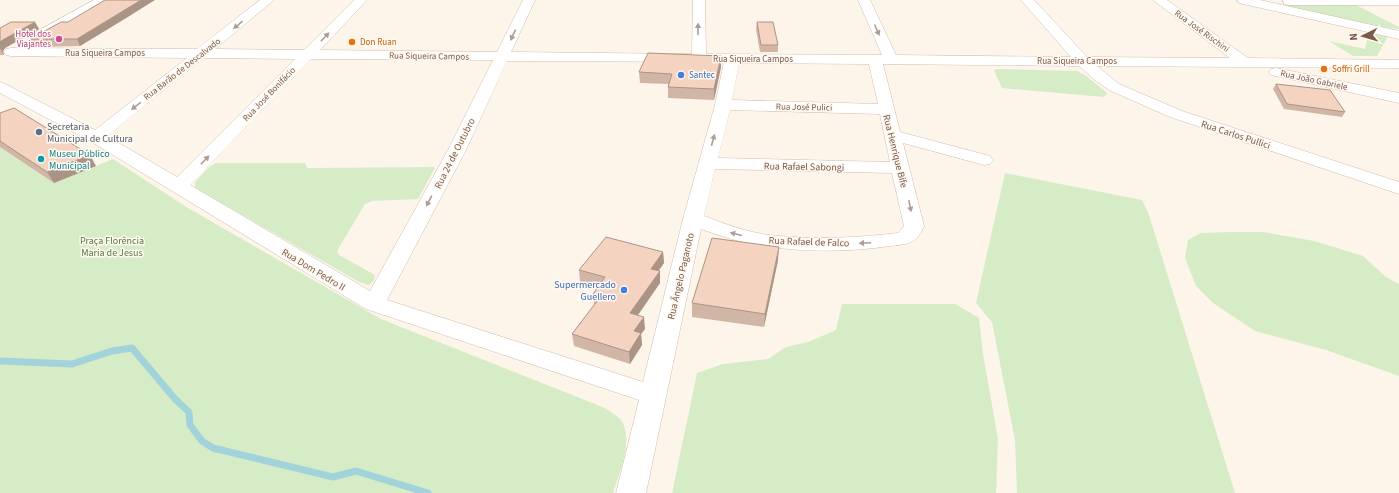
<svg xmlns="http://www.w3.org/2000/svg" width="1399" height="493" viewBox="0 0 1399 493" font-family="'Source Sans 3',sans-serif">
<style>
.green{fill:#d6ecc6}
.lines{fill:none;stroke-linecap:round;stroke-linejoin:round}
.stream{stroke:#a2d3db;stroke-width:7}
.minor-casing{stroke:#d1bdad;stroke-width:1}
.minor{fill:#fff;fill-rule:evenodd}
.wall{fill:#d2b6a5}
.shaded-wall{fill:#ab9486}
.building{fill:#f4d4c0;stroke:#ab9486}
.oneway{fill:#af9d93}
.hotel-dot{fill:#d1479c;stroke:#fff9f1;stroke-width:1.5}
.food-dot{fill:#e8710a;stroke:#fff9f1;stroke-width:1.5}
.shop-dot{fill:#3f7fe0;stroke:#fff9f1;stroke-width:1.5}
.service-dot{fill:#5c6f8a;stroke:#fff9f1;stroke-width:1.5}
.culture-dot{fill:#0f9aa8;stroke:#fff9f1;stroke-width:1.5}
.labels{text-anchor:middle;stroke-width:3;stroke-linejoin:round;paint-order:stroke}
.far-street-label{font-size:9px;fill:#7a5b4b;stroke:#fff9f1}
.far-hotel-label{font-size:9px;fill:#b23c85;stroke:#fff9f1;text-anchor:end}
.far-food-label{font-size:9px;fill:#c56008;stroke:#fff9f1;text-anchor:start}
.far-shop-label{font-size:9px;fill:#366cbe;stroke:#fff9f1;text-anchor:start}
.service-label{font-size:10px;fill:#4e5e75;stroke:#fff9f1;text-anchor:start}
.street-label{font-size:10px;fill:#7a5b4b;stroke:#fff9f1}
.culture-label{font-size:10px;fill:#0d838f;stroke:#fff9f1;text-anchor:start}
.park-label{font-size:10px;fill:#517a3f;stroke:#fff9f1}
.shop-label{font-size:10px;fill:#366cbe;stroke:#fff9f1;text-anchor:end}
</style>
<rect width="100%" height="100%" fill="#fdf5e9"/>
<g class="green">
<path d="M1287 3 1356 5 1399 27V29L1373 26 1289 7 1284 4Z"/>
<path d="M1369 31 1388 36 1377 56H1353L1329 41 1365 49Z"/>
<path d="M997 69 1077 71 1085 75 1107 93 1104 97 1002 88 994 70Z"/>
<path d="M0 147 54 183 113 159 188 208 381 319 605 408C609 411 616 415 620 419 635 437 619 474 613 493H0Z"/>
<path d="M216 163H305L307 168 433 167 435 168 418 199 372 201 365 204 337 251 339 255 375 275 374 280 369 285 361 283 195 188V182L209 167Z"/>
<path d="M1005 173 1142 200 1149 215 1235 493H1017L1015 440 992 322 976 303Z"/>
<path d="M1232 232H1263L1314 241 1363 256 1386 277 1399 284V376L1326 350 1255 331 1213 303 1196 286 1185 258 1188 240 1201 233Z"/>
<path d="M842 304H955L979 318 983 354 998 439 996 493H672L697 373 723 364 768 359 786 347 808 342 836 330Z"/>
</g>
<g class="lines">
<path class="stream" d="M0 361 72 364 112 351 132 348 175 399 189 412 190 425 202 441 213 448 333 477 356 471 428 493"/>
<defs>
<g id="minor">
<path d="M94 0H109L107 3 44 39H34L32 36 34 33Z"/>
<path d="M260 0H274L215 49 304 50 354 0H367L320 50 497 52 523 0H535L511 52 692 54 693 0H705L706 54 882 55 858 0H870L896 55 1071 57 1021 0H1034L1087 57 1230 58 1153 0H1167L1248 58 1399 60V68L1097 66 1119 84 1182 111 1399 182V194L1170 117 1109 90 1095 80 1079 66 883 64 900 132 990 156 993 160 990 164 984 165 903 143 924 226C921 233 918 239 911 242 905 245 897 245 890 246 851 252 808 252 769 247 746 244 723 237 701 229L646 493H616L639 400 366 309 90 141 0 93V82L5 84 95 130 187 58 11 56 6 55 4 52 6 49 11 48 197 49ZM204 58 295 59 177 177 107 136ZM311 59 493 60 448 150 370 291 190 185ZM507 61 724 62 715 105 683 219 643 382 387 300 466 150ZM739 63 869 64 878 104 732 100ZM730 110 880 114 890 162 718 158ZM715 169 892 173 904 226 898 233C856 238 812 240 769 235 746 232 725 224 704 216Z"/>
<path d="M1237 0H1260L1399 31V39L1243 4 1239 3Z"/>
<path d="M1283 0H1399V5H1288L1284 4Z"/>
<path d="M1276 68 1399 93V103L1271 75 1269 72 1271 69Z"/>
</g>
</defs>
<use href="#minor" class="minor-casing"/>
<use href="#minor" class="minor"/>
</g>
<g class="wall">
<path d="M131 15 80 46 34 47 30 39 68 22Z"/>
<path d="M757 22 778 45V52H760L756 29Z"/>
<path d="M0 28 39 29 5 48 3 51 4 55H0Z"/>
<path d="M721 67 714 100 668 98V84L640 83 639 72Z"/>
<path d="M1276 84 1345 112 1342 117 1284 109 1273 89Z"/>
<path d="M0 113 96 166 54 183 0 147Z"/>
<path d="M663 252 664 263 658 271 660 283 638 315 645 329 641 334 642 345 630 364 574 346 572 334 594 305 593 294 598 287 580 282 579 270Z"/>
<path d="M778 260 764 327 692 317V303Z"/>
</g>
<g class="shaded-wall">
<path d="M141 0H155L131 15 80 46 77 39Z"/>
<path d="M35 22 39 29 5 48 3 51 4 55 0 48V42L1 41Z"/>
<path d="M721 56V67L714 100V89Z"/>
<path d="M90 155 96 166 54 183 47 172Z"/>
<path d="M779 247 778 260 764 327 765 314Z"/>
<path d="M663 252 664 263 652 280 651 269Z"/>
<path d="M660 271V283L631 325 630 313Z"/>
<path d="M644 317 645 329 641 334 642 345 630 364 629 352 634 331Z"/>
</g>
<g class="building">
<path d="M105 0H141L77 39H30L61 22H68Z"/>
<path d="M11 22H35L1 41 0 42V28Z"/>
<path d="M757 22H773L778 45H761Z"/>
<path d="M648 53 721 56 714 89 668 87 672 74 639 72Z"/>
<path d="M1276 84 1330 90 1345 112 1287 104Z"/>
<path d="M14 108 90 155 47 172 0 141V113Z"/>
<path d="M606 237 663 252 651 269 660 271 630 313 644 317 634 331 641 333 629 352 572 334 601 296 593 294 605 277 579 270Z"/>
<path d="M712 238 779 247 765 314 692 303Z"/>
</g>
<defs><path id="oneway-solid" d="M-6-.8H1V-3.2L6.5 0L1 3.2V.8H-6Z"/></defs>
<g class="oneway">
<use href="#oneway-solid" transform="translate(238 25) rotate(141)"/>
<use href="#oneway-solid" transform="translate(698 29) rotate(-90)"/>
<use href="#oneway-solid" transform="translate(877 30) rotate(66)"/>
<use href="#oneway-solid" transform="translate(513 35) rotate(115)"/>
<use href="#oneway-solid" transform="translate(325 37) rotate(-46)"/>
<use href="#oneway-solid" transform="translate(136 106) rotate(142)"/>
<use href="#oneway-solid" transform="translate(713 140) rotate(-75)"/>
<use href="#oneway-solid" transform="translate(205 160) rotate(-46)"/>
<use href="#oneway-solid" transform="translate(429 201) rotate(118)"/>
<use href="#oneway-solid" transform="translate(910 206) rotate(78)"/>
<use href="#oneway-solid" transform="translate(736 234) rotate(-166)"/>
<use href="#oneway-solid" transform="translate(865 243) rotate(177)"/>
</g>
<circle class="hotel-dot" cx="59" cy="39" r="4"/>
<g class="food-dot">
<circle cx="352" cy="42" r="4"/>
<circle cx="1324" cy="69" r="4"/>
</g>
<g class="shop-dot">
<circle cx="681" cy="75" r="4"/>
<circle cx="624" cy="290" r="4"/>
</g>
<circle class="service-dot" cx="39" cy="132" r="4"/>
<circle class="culture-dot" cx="41" cy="159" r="4"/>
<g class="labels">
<g class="far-street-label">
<text transform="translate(1202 31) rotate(36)" y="3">Rua José Rischini</text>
<text x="105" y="56">Rua Siqueira Campos</text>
<text transform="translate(429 56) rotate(1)" y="3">Rua Siqueira Campos</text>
<text x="753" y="62">Rua Siqueira Campos</text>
<text x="1077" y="64">Rua Siqueira Campos</text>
<text transform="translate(182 69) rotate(-38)" y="3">Rua Barão de Descalvado</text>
<text transform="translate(1314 80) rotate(12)" y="3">Rua João Gabriele</text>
<text transform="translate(269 94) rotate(-46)" y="3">Rua José Bonifácio</text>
<text transform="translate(804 107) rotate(1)" y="3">Rua José Pulici</text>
</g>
<g class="far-hotel-label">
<text x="51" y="37">Hotel dos<tspan x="51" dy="10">Viajantes</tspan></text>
</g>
<g class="far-food-label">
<text x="360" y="45">Don Ruan</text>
<text x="1332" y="72">Soffri Grill</text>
</g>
<g class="far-shop-label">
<text x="689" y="78">Santec</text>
</g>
<g class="service-label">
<text x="47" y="130">Secretaria<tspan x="47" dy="12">Municipal de Cultura</tspan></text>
</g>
<g class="street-label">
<text transform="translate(1236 134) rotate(18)" y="4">Rua Carlos Pullici</text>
<text transform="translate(896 151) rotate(76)" y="4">Rua Henrique Bife</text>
<text transform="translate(454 153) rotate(-63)" y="4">Rua 24 de Outubro</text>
<text transform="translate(804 166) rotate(1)" y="4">Rua Rafael Sabongi</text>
<text transform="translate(809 241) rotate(2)" y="4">Rua Rafael de Falco</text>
<text transform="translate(314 269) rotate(31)" y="4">Rua Dom Pedro II</text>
<text transform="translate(680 276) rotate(-77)" y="4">Rua Ângelo Paganoto</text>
</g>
<g class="culture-label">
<text x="49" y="157">Museu Público<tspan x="49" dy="12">Municipal</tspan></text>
</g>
<g class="park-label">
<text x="112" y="244">Praça Florência<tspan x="112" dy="12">Maria de Jesus</tspan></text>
</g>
<g class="shop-label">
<text x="616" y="288">Supermercado<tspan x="616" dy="12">Guellero</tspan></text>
</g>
</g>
<g transform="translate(1363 36) rotate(265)" stroke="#fff9f1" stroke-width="3" paint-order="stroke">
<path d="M0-3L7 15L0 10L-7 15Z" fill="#7a5b4b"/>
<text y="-6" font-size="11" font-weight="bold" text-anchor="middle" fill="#7a5b4b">N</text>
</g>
</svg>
